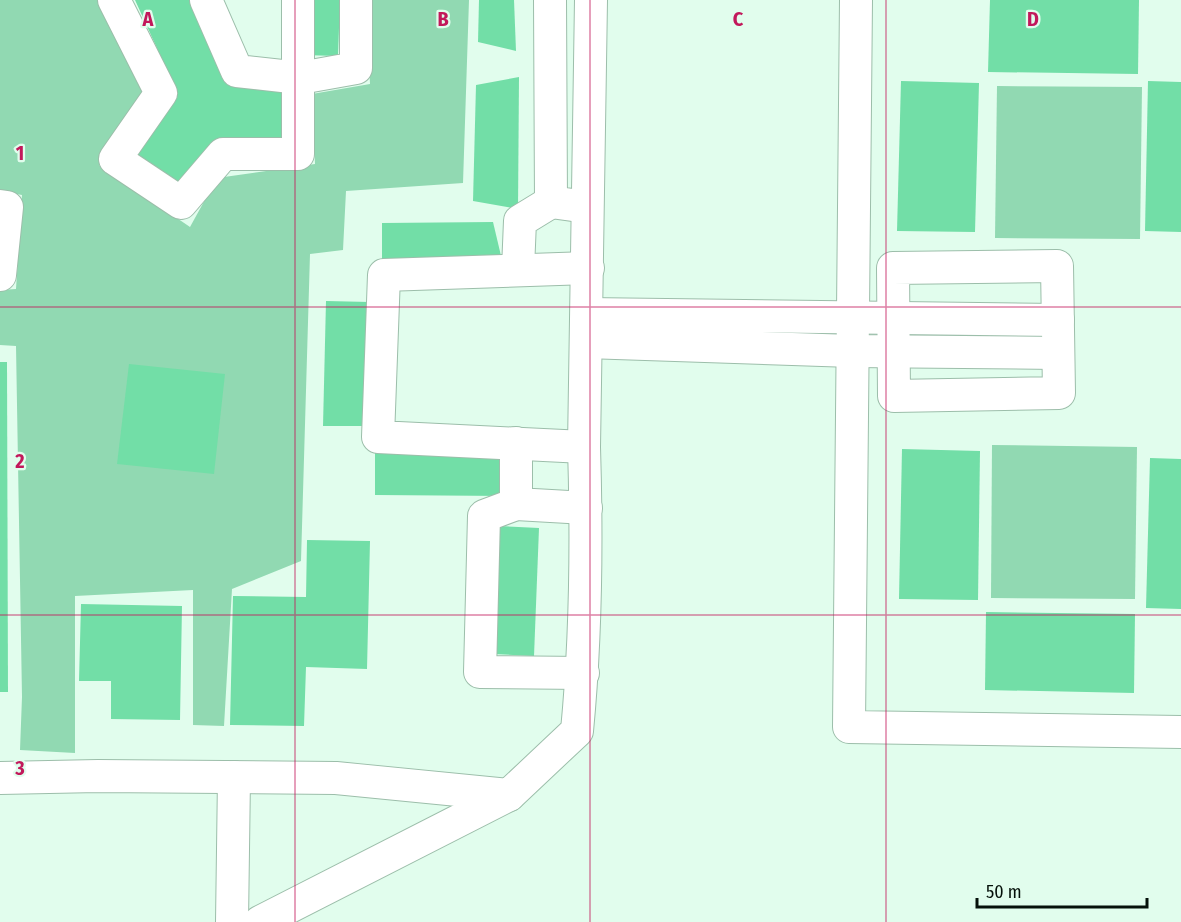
<svg xmlns="http://www.w3.org/2000/svg" width="1181" height="922" viewBox="0 0 1181 922" font-family="'Fira Sans Condensed',sans-serif">
<style>
.green{fill:#91d9b2}
.building{fill:#72dea7}
.lines{fill:none;stroke-linecap:round;stroke-linejoin:round}
.minor-casing{stroke:#9cbeaa;stroke-width:34}
.minor{stroke:#fff;stroke-width:32}
.grid{fill:none;stroke:#c2185b;stroke-width:1.5;stroke-opacity:0.55}
.grid-label{font-size:20px;text-anchor:middle;font-weight:bold;fill:#c2185b;stroke:#e1fded;stroke-width:4.5;stroke-linejoin:round;paint-order:stroke}
</style>
<rect width="100%" height="100%" fill="#e1fded"/>
<g class="green">
<path d="M0 0H104L146 90 99 165 190 227 217 178 315 164 312 94 370 84 366 0H469L463 183 346 191 343 250 310 254 301 561 232 589 224 726 193 725V590L75 596V753L20 750 22 697 16 346 0 345V290L16 289 22 195 0 191Z"/>
<path d="M997 86 1142 87 1140 239 995 238Z"/>
<path d="M992 445 1137 447 1135 599 991 598Z"/>
</g>
<g class="building">
<path d="M135 0H192L229 84 296 87 293 142 183 189 131 150 176 90Z"/>
<path d="M304 0H340L338 56 302 55Z"/>
<path d="M479 0H514L516 51 478 42Z"/>
<path d="M990 0H1139L1138 74 988 72Z"/>
<path d="M519 77 518 209 473 201 476 85Z"/>
<path d="M901 81 979 83 975 232 897 231Z"/>
<path d="M1148 81 1181 82V232L1145 231Z"/>
<path d="M493 222 502 260H382V223Z"/>
<path d="M326 301 370 302 368 426H323Z"/>
<path d="M0 362H7L8 692H0Z"/>
<path d="M129 364 225 374 214 474 117 464Z"/>
<path d="M902 449 980 451 978 600 899 599Z"/>
<path d="M375 453 507 454V496L375 495Z"/>
<path d="M1150 458 1181 459V609L1146 608Z"/>
<path d="M498 526 539 528 534 656 493 654Z"/>
<path d="M307 540 370 541 367 669 306 667 304 726 230 725 233 596 306 597Z"/>
<path d="M81 604 182 606 180 720 111 719V681H79Z"/>
<path d="M986 612 1135 614 1134 693 985 690Z"/>
</g>
<g class="lines">
<defs>
<g id="minor">
<path d="M114 0 161 93 115 159 181 203 223 154H298V0"/>
<path d="M206 0 237 71 300 78 356 68V0"/>
<path d="M550 0 551 202 587 207"/>
<path d="M856 0 849 727 1181 732"/>
<path d="M0 206 7 207 0 275"/>
<path d="M1057 266 1059 393 894 396 893 268Z"/>
<path d="M518 269 520 221 551 202"/>
<path d="M587 314 1058 320"/>
<path d="M586 342 852 351 1058 353"/>
<path d="M516 443V504L586 508"/>
<path d="M584 447 378 437 384 275 588 268"/>
<path d="M516 504 484 516 480 672 583 673"/>
<path d="M0 778 98 776 336 778 509 795 577 731C586 637 587 542 584 447L591 0"/>
<path d="M232 922 234 777"/>
<path d="M260 922 509 795"/>
</g>
</defs>
<use href="#minor" class="minor-casing"/>
<use href="#minor" class="minor"/>
</g>
<path class="grid" d="M295 0V922M590 0V922M886 0V922M0 307H1181M0 615H1181"/>
<g class="grid-label">
<text x="148" y="26">A</text>
<text x="443" y="26">B</text>
<text x="738" y="26">C</text>
<text x="1033" y="26">D</text>
<text x="20" y="160">1</text>
<text x="20" y="468">2</text>
<text x="20" y="775">3</text>
</g>
<path d="M977 898v9h170v-9" fill="none" stroke="#05110a" stroke-width="3"/>
<text x="986" y="898" font-size="18" fill="#05110a" stroke="#e1fded" stroke-width="4.5" paint-order="stroke">50 m</text>
</svg>
